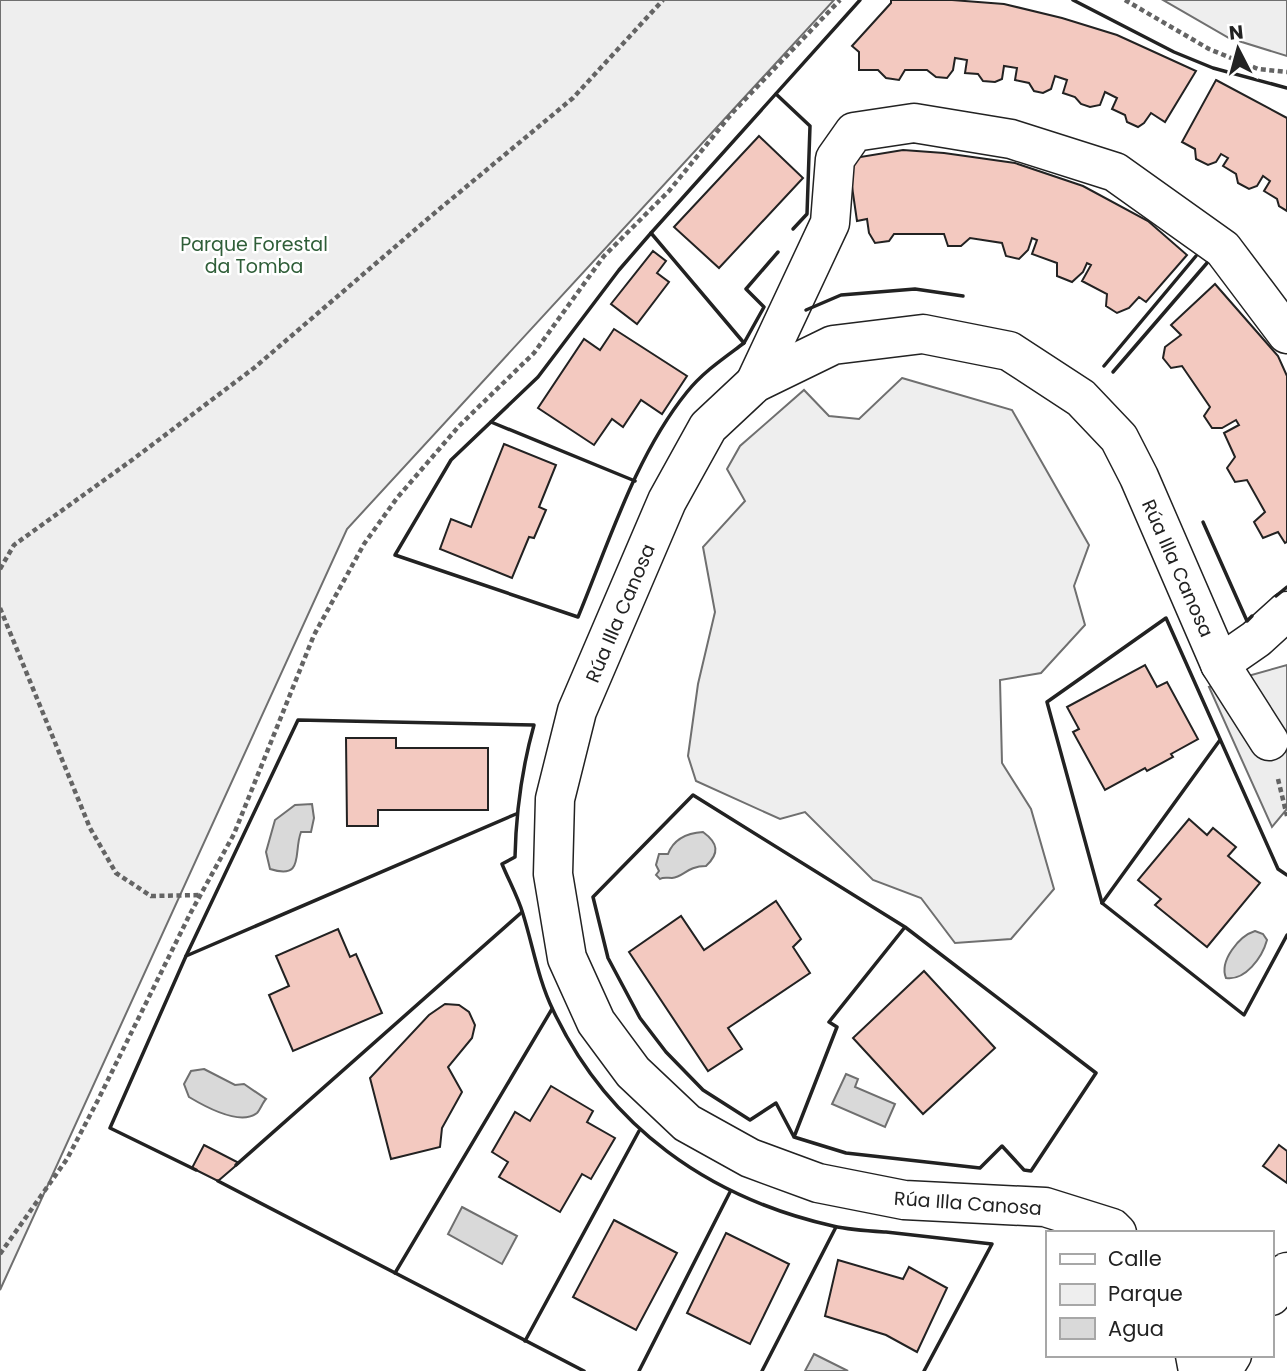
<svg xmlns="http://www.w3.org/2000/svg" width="1287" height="1371" viewBox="0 0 1287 1371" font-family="Poppins,sans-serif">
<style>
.green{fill:#eee;stroke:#6f6f6f;stroke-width:2}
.parking{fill:#ededed;stroke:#6f6f6f;stroke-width:2}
.water{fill:#d9d9d9;stroke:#6f6f6f;stroke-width:2}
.building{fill:#f3c9c0;stroke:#222;stroke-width:2}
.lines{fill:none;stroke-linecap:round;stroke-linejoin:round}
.street-casing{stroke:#222;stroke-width:41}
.path{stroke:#646464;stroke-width:4.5;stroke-dasharray:5 3.5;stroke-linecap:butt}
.street{stroke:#fff;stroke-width:38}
.wall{stroke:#222;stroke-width:3.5}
.labels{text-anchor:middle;stroke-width:5;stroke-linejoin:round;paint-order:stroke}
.park-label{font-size:19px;fill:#2f5e38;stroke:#fff}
.street-label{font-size:19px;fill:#222;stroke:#fff}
</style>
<rect width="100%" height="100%" fill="#fff"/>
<g class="green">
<path d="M0 0H834L347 529 0 1290Z"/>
<path d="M1163 0H1287V56L1229 38Z"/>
<path d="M902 378 1012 410 1089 545 1074 586 1085 625 1041 673 1000 680 1002 763 1031 809 1054 889 1011 939 955 943 921 898 873 880 805 812 780 819 696 781 688 756 698 684 715 612 703 547 745 501 727 469 740 446 804 390 829 416 859 419Z"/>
</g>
<path class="parking" d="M1287 665V809L1272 827 1209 687Z"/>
<g class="water">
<path d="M312 804 314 818 311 832H301C293 853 305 880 270 869L266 852 275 820 295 805Z"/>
<path d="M703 832C718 843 720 853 706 866 687 866 684 877 672 878 667 878 663 877 660 879L656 875 659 871 656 865 659 854H668C674 838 688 833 703 832Z"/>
<path d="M1255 931 1263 934 1267 940C1262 958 1245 981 1226 978 1219 961 1239 936 1255 931Z"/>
<path d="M204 1069 235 1085 244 1084 266 1099C263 1102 260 1110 257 1113 240 1126 204 1106 189 1097L184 1084 191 1071Z"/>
<path d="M846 1074 858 1079 855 1087 895 1104 885 1127 832 1104Z"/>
<path d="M462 1207 517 1236 502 1264 448 1234Z"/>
<path d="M814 1354 848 1371H805Z"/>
</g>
<g class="building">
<path d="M891 0H952L1004 4 1062 18 1117 35 1196 71 1165 122 1151 113 1144 123 1138 127 1127 122 1125 115 1112 109 1117 98 1105 92 1100 105 1090 107 1081 104 1075 97 1063 93 1067 80 1055 76 1051 89 1043 93 1034 91 1029 83 1015 80 1017 68 1004 66 1002 79 995 82 983 81 978 74 965 73 967 60 955 58 953 70 947 78 936 77 927 70H905L899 80 886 78 878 70H859V52L852 46 891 3Z"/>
<path d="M1216 80 1287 118V211L1279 206 1277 199 1264 191 1270 181 1263 176 1257 186 1249 189 1238 183 1236 174 1223 166 1228 158 1221 154 1216 162 1208 165 1196 159 1195 149 1182 142Z"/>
<path d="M759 136 803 178 719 268 674 227Z"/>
<path d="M903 150 944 153 1015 163 1083 186 1148 221 1187 255 1146 302 1139 297 1129 308 1117 313 1106 306 1107 294 1082 281 1091 265 1087 263 1083 272 1072 282 1057 276V263L1032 254 1037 240 1032 238 1028 250 1019 259 1006 256 1002 243 970 238 961 246H948L944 234H894L889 241 875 243 869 233 867 219 857 221 848 159Z"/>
<path d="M653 251 666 261 657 273 669 282 637 324 611 304Z"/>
<path d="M1215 284 1278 356 1287 376V542L1285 543 1278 532 1263 538 1254 522 1265 512 1247 480 1235 482 1227 468 1235 457 1224 433 1239 425 1236 420 1222 428H1212L1204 416 1210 407 1182 366 1171 368 1163 358 1165 347 1181 335 1171 325Z"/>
<path d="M614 329 687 376 662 414 641 400 623 427 612 419 594 445 538 408 584 339 600 350Z"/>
<path d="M504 444 556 465 539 507 546 510 534 538 529 537 512 578 440 549 451 519 471 527Z"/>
<path d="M1145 665 1157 687 1167 682 1198 739 1171 754 1173 757 1147 771 1145 768 1105 790 1073 732 1079 729 1067 707Z"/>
<path d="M346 738H396V748H488V810H378V826H347Z"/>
<path d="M1189 819 1207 835 1213 828 1236 847 1228 856 1260 883 1207 947 1155 905 1161 899 1138 880Z"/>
<path d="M776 901 801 939 793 947 810 973 728 1028 742 1049 708 1071 629 952 681 916 704 950Z"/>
<path d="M338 929 350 957 356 954 382 1013 293 1051 269 995 289 986 276 956Z"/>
<path d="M924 971 995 1048 923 1114 853 1038Z"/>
<path d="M445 1004 459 1005 469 1012 475 1025 472 1038 448 1067 462 1092 442 1128 440 1147 391 1159 370 1078 429 1015Z"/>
<path d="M551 1086 593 1111 587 1122 615 1138 591 1179 582 1174 560 1212 499 1177 508 1162 492 1152 515 1112 530 1121Z"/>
<path d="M204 1145 239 1163 218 1181 192 1168Z"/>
<path d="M1279 1145 1287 1151V1183L1263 1166Z"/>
<path d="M614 1220 677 1253 636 1330 573 1297Z"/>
<path d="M726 1233 789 1264 750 1344 687 1313Z"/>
<path d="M838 1260 903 1279 909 1267 947 1288 917 1352 886 1335 825 1316Z"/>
</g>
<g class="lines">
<defs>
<g id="street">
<path d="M755 383 830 223 835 159 854 132 914 123 1011 139 1115 172 1223 249 1287 334"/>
<path d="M1220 664 1256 639 1287 611"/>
<path d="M1117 1233 1112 1228 1045 1207 904 1200 818 1183 750 1158 687 1123 633 1072 596 1022 567 958 553 874 555 799 577 711 667 501 708 427 755 383 833 345 923 334 1009 351 1081 398 1119 438 1139 477 1220 664 1269 741"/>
<path d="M1271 1296 1287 1272"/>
<path d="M1195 1355 1198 1371"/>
<path d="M1222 1371 1232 1355"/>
</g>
</defs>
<use href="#street" class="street-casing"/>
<g class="path">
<path d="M1125 0 1209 49 1258 69 1287 72"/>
<path d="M0 569 14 545 132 460 254 368 431 216 573 98 663 0"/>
<path d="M0 608 90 828 116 873 151 896 200 895"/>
<path d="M1278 779 1287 816"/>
<path d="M0 1254 67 1159 98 1100 190 914 234 834 314 635 364 544 397 498 459 426 534 353 604 256 669 191 733 112 840 0"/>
</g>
<use href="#street" class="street"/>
<g class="wall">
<path d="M1073 0 1174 52 1213 68 1287 88"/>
<path d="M776 94 810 126 807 214 793 229"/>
<path d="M651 233 744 343C724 358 703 372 687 392 636 455 609 542 578 617L395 555 451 460 538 377 619 270Z"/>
<path d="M651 233 860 0"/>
<path d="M806 310 841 295 915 289 963 296"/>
<path d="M744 343 764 307 746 289 778 252"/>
<path d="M1104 366 1196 256"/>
<path d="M1113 372 1207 263"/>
<path d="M491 422 635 481"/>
<path d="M1203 522 1247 621 1252 616"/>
<path d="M1276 596 1287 587"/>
<path d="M1287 875 1278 869 1166 618 1047 702 1102 903 1244 1015 1287 935"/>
<path d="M1102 903 1220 740"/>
<path d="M186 956 298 720 534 725C522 768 516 812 515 857L502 864C509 881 518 897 523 914 533 946 538 979 553 1010 608 1127 709 1198 833 1226 850 1230 869 1231 886 1232 921 1236 957 1240 992 1244L924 1371"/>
<path d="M794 1137 776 1103 750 1120 703 1090 666 1052 640 1018 608 958 593 897 693 795 905 927 1096 1073 1031 1171 1024 1170 1002 1146 980 1168 846 1153 794 1137 837 1027 829 1022 905 927"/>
<path d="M236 1165 522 912"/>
<path d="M196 1170 110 1128 186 956 516 814"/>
<path d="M218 1181 584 1371"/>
<path d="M395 1273 552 1009"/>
<path d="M525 1341 639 1131"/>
<path d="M639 1371 730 1192"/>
<path d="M762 1371 836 1227"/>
</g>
</g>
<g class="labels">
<g class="park-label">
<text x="254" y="251">Parque Forestal<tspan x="254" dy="22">da Tomba</tspan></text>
</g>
<g class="street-label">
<text transform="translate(1178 568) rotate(66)" y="7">Rúa Illa Canosa</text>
<text transform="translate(620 613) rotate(-67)" y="7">Rúa Illa Canosa</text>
<text transform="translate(968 1203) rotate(4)" y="7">Rúa Illa Canosa</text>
</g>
</g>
<rect x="1046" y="1231" width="228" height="126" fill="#ffffff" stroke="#a7a7a7" stroke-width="2"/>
<rect x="1060" y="1254" width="35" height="10" fill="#ffffff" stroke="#a7a7a7" stroke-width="2"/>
<text x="1108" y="1266" font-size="21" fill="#222222">Calle</text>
<rect x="1060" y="1284" width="35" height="21" fill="#eeeeee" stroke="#a7a7a7" stroke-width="2"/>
<text x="1108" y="1301" font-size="21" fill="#222222">Parque</text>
<rect x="1060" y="1318" width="35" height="21" fill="#d9d9d9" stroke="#a7a7a7" stroke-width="2"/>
<text x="1108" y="1336" font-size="21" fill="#222222">Agua</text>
<g transform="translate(1238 49) rotate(354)" stroke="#ffffff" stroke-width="5" paint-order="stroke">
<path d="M0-5L12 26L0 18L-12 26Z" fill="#222222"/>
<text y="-10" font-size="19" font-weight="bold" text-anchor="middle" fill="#222222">N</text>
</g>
</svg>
